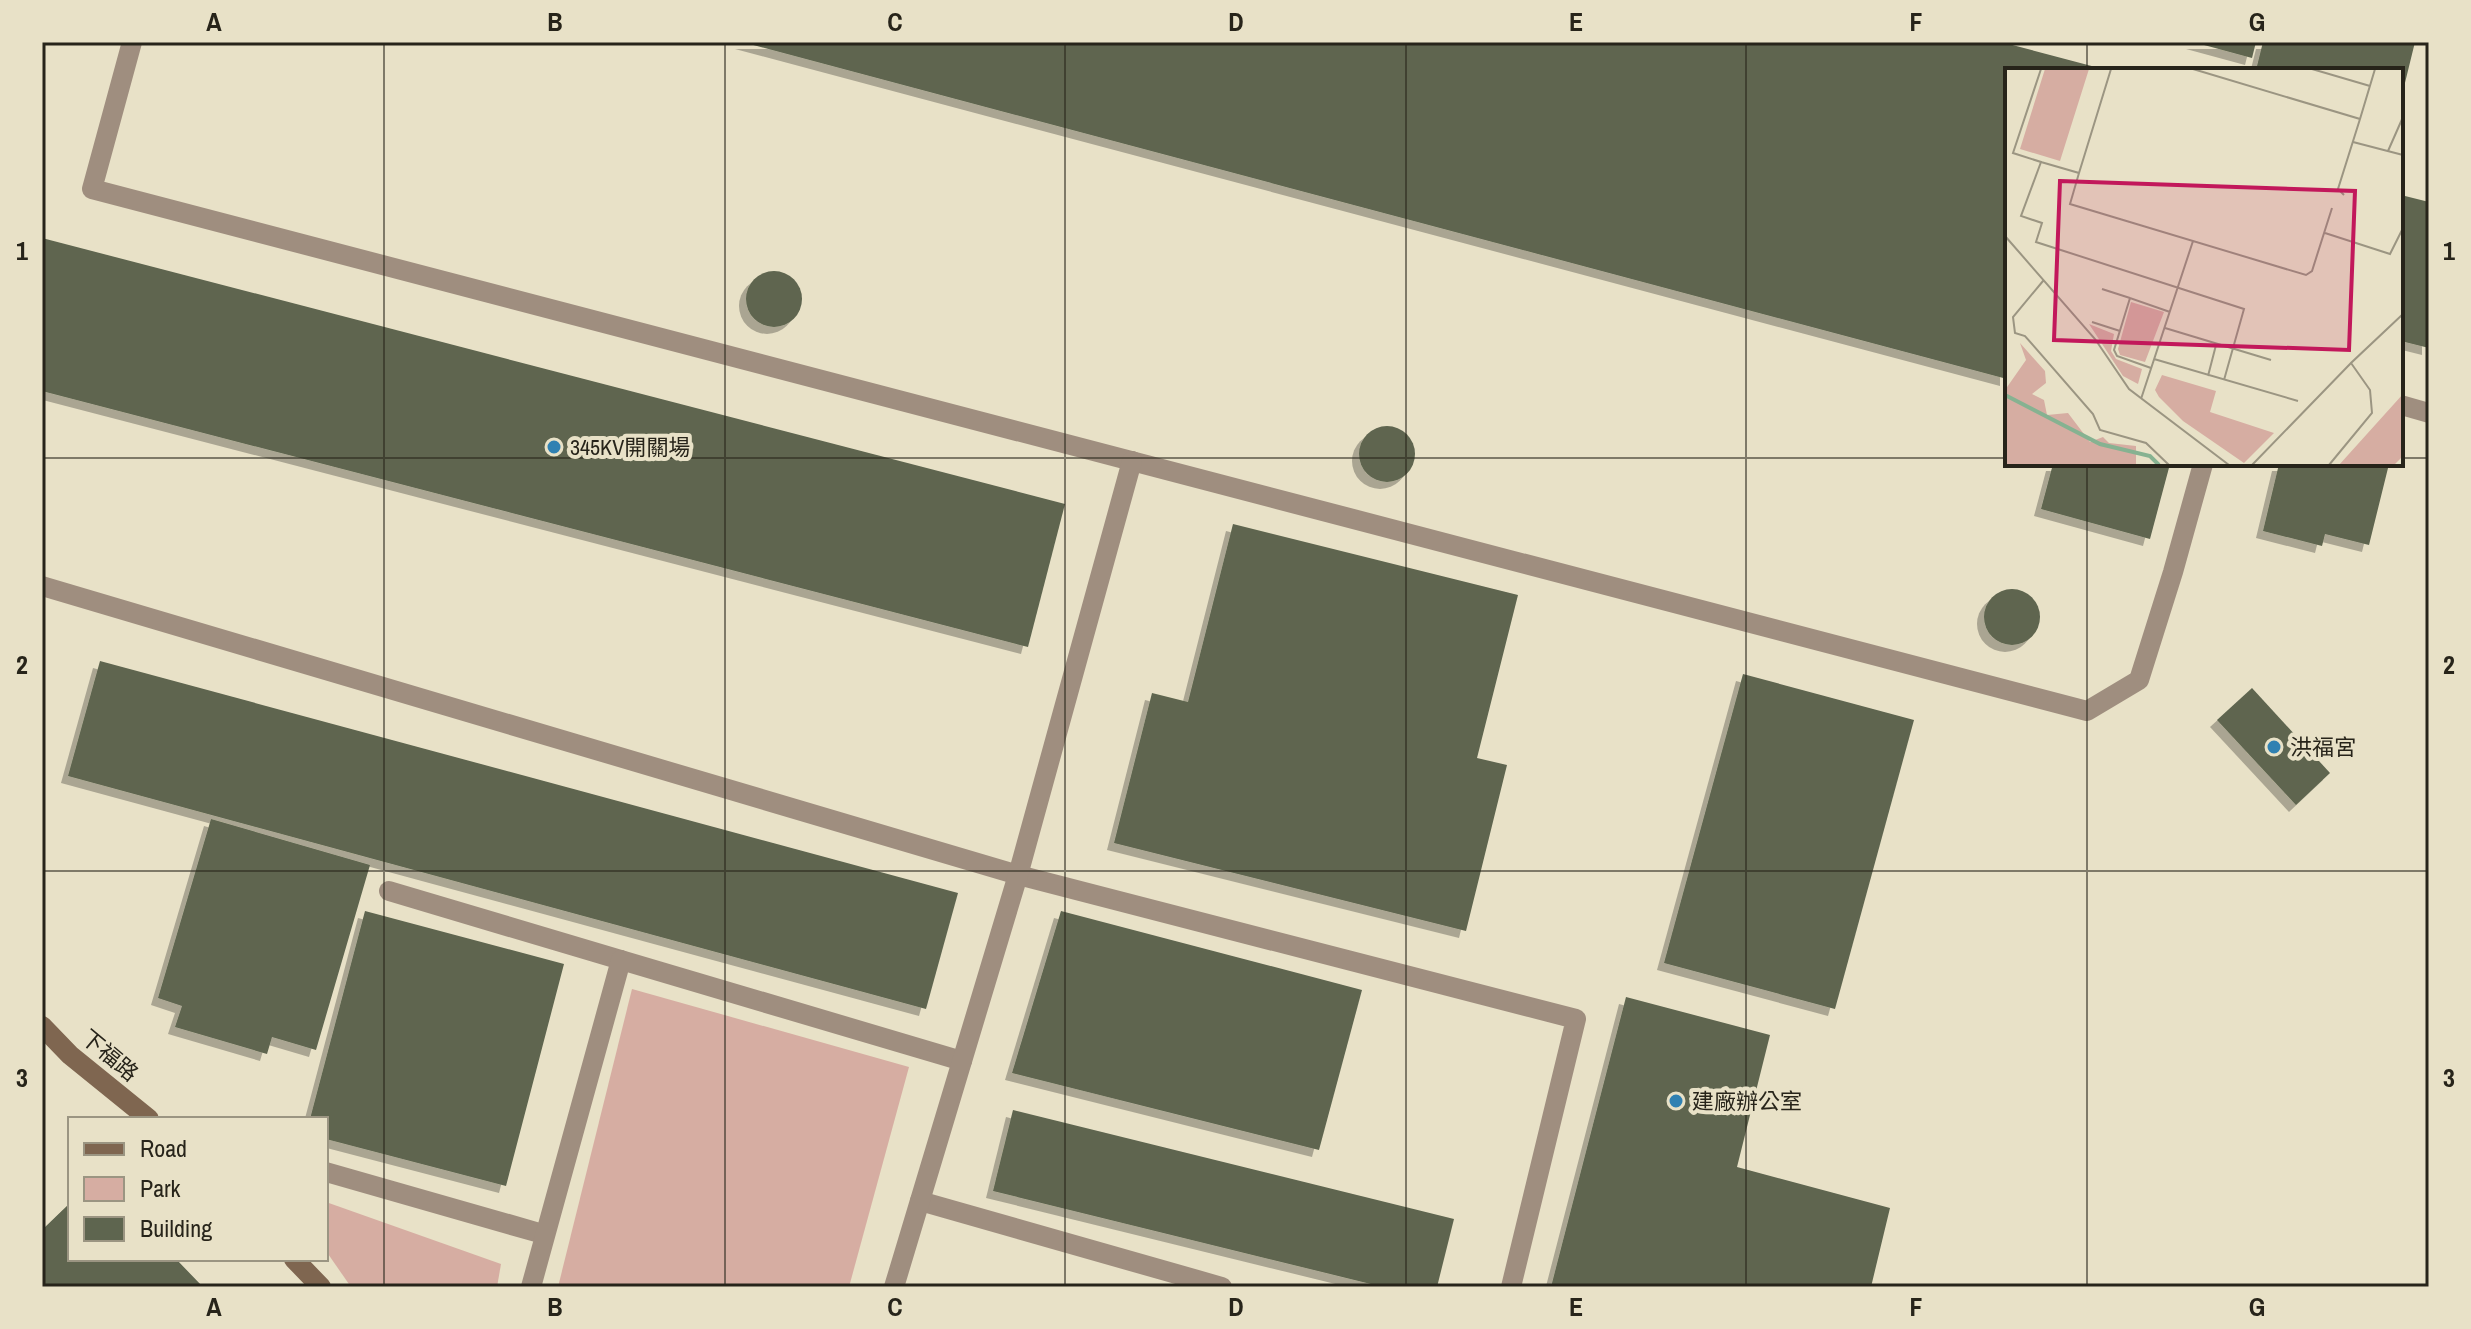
<svg xmlns="http://www.w3.org/2000/svg" width="2471" height="1329" viewBox="0 0 2471 1329" font-family="'Archivo Narrow','Noto Sans TC',sans-serif">
<style>
.green{fill:#d6ada2}
.building{fill:#5e654f;filter:url(#shadow)}
.lines{fill:none;stroke-linecap:round;stroke-linejoin:round}
.lane{stroke:#9f8e7f;stroke-width:20}
.secondary{stroke:#7f6650;stroke-width:20}
.grid{fill:none;stroke:#27241a;stroke-width:2;stroke-opacity:0.55}
.poi-dot{fill:#3081b2;stroke:#e8e1c7;stroke-width:3}
.labels{text-anchor:middle;stroke-width:8;stroke-linejoin:round;paint-order:stroke}
.poi-label{font-size:22px;fill:#27241a;stroke:#e8e1c7;text-anchor:start}
.street-label{font-size:22px;fill:#27241a;stroke:#e8e1c7}
.inset-river{fill:none;stroke:#86b291;stroke-width:4}
.inset-road{fill:none;stroke:#9b9582;stroke-width:2}
.view{fill:#c2185b;fill-opacity:0.15;stroke:#c2185b;stroke-width:4}
.inset-edge{fill:none;stroke:#27241a;stroke-width:4}
.neatline{fill:none;stroke:#27241a;stroke-width:3}
.grid-label{font-size:26px;text-anchor:middle;font-weight:bold;fill:#27241a}
</style>
<defs>
<filter id="shadow"><feDropShadow dx="-7" dy="7" stdDeviation="0" flood-color="#0004"/></filter>
</defs>
<rect width="100%" height="100%" fill="#e8e1c7"/>
<g class="green">
<path d="M632 989 909 1067 849 1287H558Z"/>
<path d="M326 1202 501 1264 497 1287H351L326 1251Z"/>
</g>
<g class="building">
<path d="M742 42H2001L2103 69 2007 70V379Z"/>
<path d="M2193 42H2256L2252 58Z"/>
<path d="M2263 42H2415L2402 95 2401 70H2256Z"/>
<path d="M2401 195 2429 202V348L2401 341Z"/>
<path d="M42 238 1065 504 1028 647 42 391Z"/>
<circle cx="774" cy="299" r="28"/>
<circle cx="1387" cy="454" r="28"/>
<path d="M2053 464H2170L2150 539 2041 509Z"/>
<path d="M2279 464H2389L2369 545 2325 534 2322 546 2263 531Z"/>
<path d="M1233 524 1518 595 1477 758 1507 765 1466 931 1114 843 1152 693 1188 702Z"/>
<circle cx="2012" cy="617" r="28"/>
<path d="M100 661 958 893 926 1009 68 776Z"/>
<path d="M1743 674 1914 720 1835 1009 1664 963Z"/>
<path d="M2252 688 2330 773 2296 805 2217 720Z"/>
<path d="M211 819 370 865 316 1050 272 1037 267 1054 175 1027 182 1006 158 998Z"/>
<path d="M365 911 564 964 506 1186 326 1139V1119H310Z"/>
<path d="M1061 911 1362 990 1319 1150 1012 1073Z"/>
<path d="M1626 997 1770 1035 1737 1167 1890 1208 1871 1287H1551Z"/>
<path d="M1013 1110 1454 1219 1437 1287H1383L993 1191Z"/>
<path d="M70 1203V1259H176L203 1287H42V1230Z"/>
</g>
<g class="lines">
<g class="lane">
<path d="M132 42 92 189 2087 711 2139 680 2173 572 2203 464"/>
<path d="M2401 405 2429 413"/>
<path d="M42 586 1018 875 1576 1019 1511 1287"/>
<path d="M389 891 621 960"/>
<path d="M326 1172 543 1234"/>
<path d="M920 1201 1222 1287"/>
<path d="M531 1287 621 960 962 1061"/>
<path d="M894 1287 1018 875 1132 461"/>
</g>
<g class="secondary">
<path d="M42 1026 70 1055 149 1119"/>
<path d="M294 1259 321 1287"/>
</g>
</g>
<path class="grid" d="M384 42V1287M725 42V1287M1065 42V1287M1406 42V1287M1746 42V1287M2087 42V70M42 458H2007M2401 458H2429M2087 464V1287M42 871H2429"/>
<g class="poi-dot">
<circle cx="554" cy="447" r="8"/>
<circle cx="2274" cy="747" r="8"/>
<circle cx="1676" cy="1101" r="8"/>
</g>
<g class="labels">
<g class="poi-label">
<text x="570" y="455">345KV開關場</text>
<text x="2290" y="755">洪福宮</text>
<text x="1692" y="1109">建廠辦公室</text>
</g>
<g class="street-label">
<text transform="translate(110 1055) rotate(40)" y="8">下福路</text>
</g>
</g>
<g transform="translate(2005 68)">
<rect width="398" height="398" fill="#e8e1c7"/>
<path d="M40 1H84L55 93 15 81ZM126 234 159 244 140 294 115 287 113 281ZM84 256 109 266 106 283 111 291 137 301 133 316 118 308ZM15 275 40 303 41 315 27 326 39 332 42 347 63 345 85 374 98 369 104 375 131 378V397H0V322L21 292ZM157 307 211 323 205 344 269 365 239 395 178 353 154 329 150 322ZM398 326V388L389 397H334Z" fill="#d6ada2"/>
<path class="inset-river" d="M0 327 95 376 145 388 154 397"/>
<path class="inset-road" d="M36 1 8 85 36 94 16 148 37 155 31 174 239 241 219 312M188 1 355 51 333 121 339 127M307 1 365 18M355 51 370 1M348 74 398 87M383 83 398 49M36 94 74 105 65 136 301 207 307 203 327 140M74 105 106 1M320 165 385 186 398 160M0 168 90 271 124 321 224 397M38 213 8 249 10 265 20 268 88 346 95 362 141 375 164 397M97 221 125 230M87 254 115 263M160 260 266 292M149 291 293 333M146 300 112 288 109 282 125 230 165 244M203 308 211 277M136 331 188 173M247 397 346 295M324 397 367 345 365 322 346 295 398 246"/>
<path class="view" d="M55 113 350 123 344 282 49 272Z"/>
<rect width="398" height="398" class="inset-edge"/>
</g>
<rect width="2471" height="1329" fill="none" stroke="#e8e1c7" stroke-width="88"/>
<rect x="68" y="1117" width="260" height="144" fill="#e8e1c7" stroke="#9b9582" stroke-width="2"/>
<rect x="84" y="1143" width="40" height="12" fill="#7f6650" stroke="#9b9582" stroke-width="2"/>
<text x="140" y="1157" font-size="24" fill="#27241a">Road</text>
<rect x="84" y="1177" width="40" height="24" fill="#d6ada2" stroke="#9b9582" stroke-width="2"/>
<text x="140" y="1197" font-size="24" fill="#27241a">Park</text>
<rect x="84" y="1217" width="40" height="24" fill="#5e654f" stroke="#9b9582" stroke-width="2"/>
<text x="140" y="1237" font-size="24" fill="#27241a">Building</text>
<rect x="44" y="44" width="2383" height="1241" class="neatline"/>
<g class="grid-label">
<text x="214" y="31">A</text>
<text x="555" y="31">B</text>
<text x="895" y="31">C</text>
<text x="1236" y="31">D</text>
<text x="1576" y="31">E</text>
<text x="1916" y="31">F</text>
<text x="2257" y="31">G</text>
<text x="22" y="260">1</text>
<text x="2449" y="260">1</text>
<text x="22" y="674">2</text>
<text x="2449" y="674">2</text>
<text x="22" y="1087">3</text>
<text x="2449" y="1087">3</text>
<text x="214" y="1316">A</text>
<text x="555" y="1316">B</text>
<text x="895" y="1316">C</text>
<text x="1236" y="1316">D</text>
<text x="1576" y="1316">E</text>
<text x="1916" y="1316">F</text>
<text x="2257" y="1316">G</text>
</g>
</svg>
